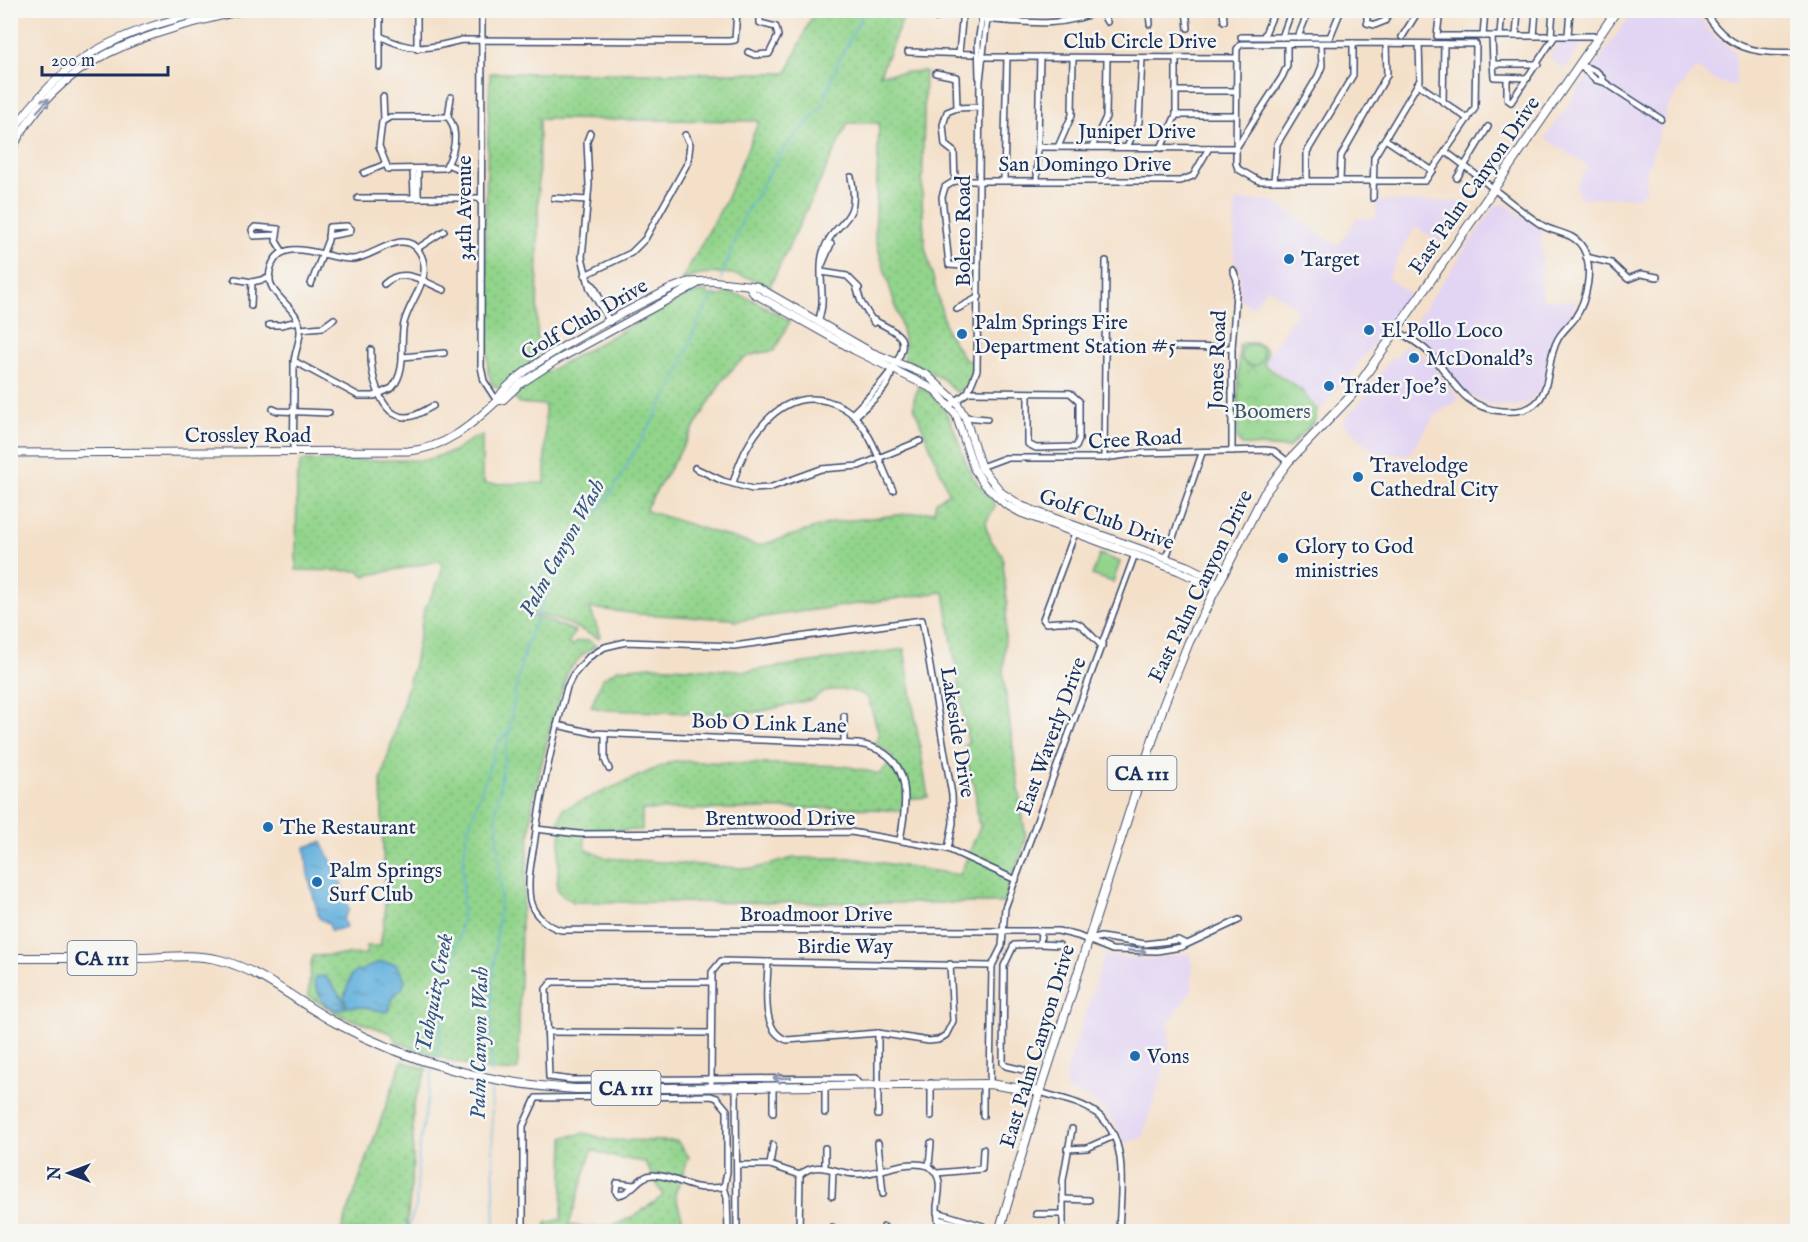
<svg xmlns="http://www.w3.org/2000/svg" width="1808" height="1242" viewBox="0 0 1808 1242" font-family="'IM FELL English',serif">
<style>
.built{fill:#e2d4f3}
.grass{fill:url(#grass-dots);stroke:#568274;stroke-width:1.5;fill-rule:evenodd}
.park{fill:url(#park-crowns);stroke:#568274;stroke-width:1.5}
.garden{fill:#92d48b;stroke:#568274;stroke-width:1.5}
.water{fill:url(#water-ripples);stroke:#3f709e;stroke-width:1.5}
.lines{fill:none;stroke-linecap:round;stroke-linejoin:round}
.stream{stroke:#63b1dd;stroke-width:1.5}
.street-casing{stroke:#3c4a6e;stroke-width:8}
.secondary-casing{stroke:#3c4a6e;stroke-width:9}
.primary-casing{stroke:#3c4a6e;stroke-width:10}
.street{stroke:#fff;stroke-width:5}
.secondary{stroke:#fff;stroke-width:7}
.primary{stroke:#fff;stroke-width:8}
.oneway{stroke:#8d97ae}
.poi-dot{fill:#1f6fb2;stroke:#f6f6f2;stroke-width:2}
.labels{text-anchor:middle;stroke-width:5;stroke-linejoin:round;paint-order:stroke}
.shield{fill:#f6f6f2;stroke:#5d6b8a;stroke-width:1.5}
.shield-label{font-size:20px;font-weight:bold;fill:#1b2f5e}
.street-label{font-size:21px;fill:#1b2f5e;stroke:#f6f6f2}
.poi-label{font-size:21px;fill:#1b2f5e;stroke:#f6f6f2;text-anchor:start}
.park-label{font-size:21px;fill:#395869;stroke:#f6f6f2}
.water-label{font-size:22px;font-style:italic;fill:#315684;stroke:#f6f6f2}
</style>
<defs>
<pattern id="grass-dots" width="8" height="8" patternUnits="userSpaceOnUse" patternTransform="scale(1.5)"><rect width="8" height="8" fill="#92d48b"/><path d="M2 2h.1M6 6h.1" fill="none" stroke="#7db67a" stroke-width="1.8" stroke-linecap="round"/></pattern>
<pattern id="park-crowns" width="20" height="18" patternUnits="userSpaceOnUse" patternTransform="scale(1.5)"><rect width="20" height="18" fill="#92d48b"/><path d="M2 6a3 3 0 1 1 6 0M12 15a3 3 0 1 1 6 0" fill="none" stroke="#7db67a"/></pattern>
<pattern id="water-ripples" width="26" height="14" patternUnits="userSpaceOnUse" patternTransform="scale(1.5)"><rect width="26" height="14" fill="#63b1dd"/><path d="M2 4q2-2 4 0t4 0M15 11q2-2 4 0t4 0" fill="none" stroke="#5190b6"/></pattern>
</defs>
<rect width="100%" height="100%" fill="#f6f6f2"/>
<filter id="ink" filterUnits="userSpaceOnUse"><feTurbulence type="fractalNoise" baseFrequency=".0167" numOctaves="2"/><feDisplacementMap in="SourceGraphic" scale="12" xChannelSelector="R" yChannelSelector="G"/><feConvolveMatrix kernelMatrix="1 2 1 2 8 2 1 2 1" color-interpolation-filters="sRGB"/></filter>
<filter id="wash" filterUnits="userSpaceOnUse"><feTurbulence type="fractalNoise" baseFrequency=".008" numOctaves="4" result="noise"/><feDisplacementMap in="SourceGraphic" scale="24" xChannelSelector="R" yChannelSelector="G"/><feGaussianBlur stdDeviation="1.35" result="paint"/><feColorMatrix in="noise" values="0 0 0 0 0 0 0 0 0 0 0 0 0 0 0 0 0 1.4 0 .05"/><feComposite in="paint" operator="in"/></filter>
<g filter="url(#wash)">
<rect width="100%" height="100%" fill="#f4e0c9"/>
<g class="built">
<path d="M1633 11H1696L1710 33 1735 52 1736 85 1719 83 1696 68 1668 106 1645 177 1646 191 1637 197 1579 198V192L1575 187 1588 166 1545 138Z"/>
<path d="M1578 41 1583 43 1564 70 1549 57 1559 42Z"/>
<path d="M1235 201H1273L1338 246 1357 218H1376V201L1464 202 1467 210 1440 240H1437L1415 227 1387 278 1409 293 1349 378 1343 380 1320 411 1302 390 1264 362 1298 309 1267 287 1253 308 1240 299V270L1234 260Z"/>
<path d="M1505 204 1542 230V300L1576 301 1571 316 1553 339 1547 356 1545 386 1529 402 1514 407 1488 404 1469 395 1458 386 1433 348 1415 335 1413 329 1419 316 1495 206Z"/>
<path d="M1407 346 1428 359 1459 400 1435 416 1409 454H1377L1342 422 1366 395 1391 357 1395 359 1403 347Z"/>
<path d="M1192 953V989L1168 1025 1169 1054 1142 1138 1124 1143 1116 1125 1104 1111 1090 1099 1068 1091 1066 1086V1073L1104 956 1150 959Z"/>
</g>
<g class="grass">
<path d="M814 11H906L880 74 925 71 922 200 925 247 947 332 965 360 972 361 971 375 963 389 956 392 943 379 903 358 905 344 899 318 875 238 879 123H848L770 286C738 272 714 268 681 281L726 200 759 121 539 119 537 356 547 372 689 294 708 291 707 295 724 296 725 291 751 299 790 321 774 351C746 353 739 360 722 381L646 508 647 511 758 546 834 522 934 511 936 501 949 493 914 407V399L919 386C956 407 954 441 972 475 978 486 987 495 996 504L986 522V528L992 542 1002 554 1007 601 1003 675 1026 840 1003 903 574 902 563 896 557 889 561 826 558 823 563 809 673 761 845 766 880 774 894 757 875 743 879 734 868 698C855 689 825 685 814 699L758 712 720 714 606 710 591 707 602 679 618 669 651 666 748 671 904 649 928 797 904 799 901 811 856 808 642 810V830L584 831 585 849 607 858 753 869 793 858H851L960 875 981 824 978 823 975 786 970 777 965 744 968 743 944 592 735 621 732 619 639 614 590 608 600 636 598 638 569 624 522 610V612L575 631 568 644 572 646 576 642 588 640 596 646 583 654 568 671 551 725 533 800 521 923 518 1069C497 1079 421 1051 397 1042L391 1033 342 1016 308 996 312 956 366 954 367 946H380L385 915 381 780 414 664 424 611 441 575 442 565 439 561 365 576 359 571 296 570 297 476 301 461 425 460 455 451 475 437 482 436V476L485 484 545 483V405L519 403 513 396 493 385 488 372 485 228 490 73H787Z"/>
<path d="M402 1061 427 1069 413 1106V1165L407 1224 413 1231H341Z"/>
<path d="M585 1133 608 1140 677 1141 689 1157 675 1194 686 1231 545 1232 546 1223 562 1219 564 1137ZM592 1150 617 1158 645 1162 663 1196C626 1221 616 1233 569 1225Z"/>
</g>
<path class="park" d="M1242 343C1252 343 1262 342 1267 352L1264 365 1301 390 1317 410 1314 422 1288 448 1242 445 1237 440 1239 345Z"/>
<g class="garden">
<circle cx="1252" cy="355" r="11"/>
<path d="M1100 554 1120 562 1113 582 1092 575Z"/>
</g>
<g class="water">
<path d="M322 842 340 880 349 910 343 919 346 927 331 931 329 924 319 918 308 874 305 847Z"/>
<path d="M380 962 396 964 405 979 402 989 392 997 389 1010 385 1012C373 1009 361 1005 348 1007L344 997 352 974Z"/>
<path d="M325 976 342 998 346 1008 336 1010 322 1001 314 982 316 977Z"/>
</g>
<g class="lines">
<g class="stream">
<path d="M721 279 743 218 781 153 822 106 838 62 865 10"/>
<path d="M435 1061 462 920 463 866 467 832 498 742 510 730"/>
<path d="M491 1075 492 983 501 892 496 810 517 682 526 646 543 601 583 533 614 488 675 381 695 329 719 284"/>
<path d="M491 1083 495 1232"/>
<path d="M406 1232 416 1207 419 1149 433 1068"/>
</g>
</g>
</g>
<g filter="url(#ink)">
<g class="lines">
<defs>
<g id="street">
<path d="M380 10V36C413 53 427 49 462 40L729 41 735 40 737 10"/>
<path d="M482 10 481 367 484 381 497 401"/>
<path d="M936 10V18"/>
<path d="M1100 10 1107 22"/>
<path d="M1149 10 1150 24"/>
<path d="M1186 10 1188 28"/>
<path d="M1223 10 1224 21"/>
<path d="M1367 10V23L1375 25 1385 21 1390 10"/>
<path d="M1440 10 1437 36H1599"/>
<path d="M1704 10C1726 49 1755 55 1798 52"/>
<path d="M981 19C1022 22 1063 29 1100 10"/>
<path d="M1005 21 1008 10"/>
<path d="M1500 35 1502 10"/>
<path d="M1568 35 1570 10"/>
<path d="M1264 36 1275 10"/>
<path d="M1483 36 1485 10"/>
<path d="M1492 36 1493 64H1538"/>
<path d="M1516 36 1518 10"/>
<path d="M1534 36 1536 10"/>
<path d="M1551 36 1553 10"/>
<path d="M1241 37H1330L1341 10"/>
<path d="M1282 37 1292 10"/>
<path d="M1298 37 1309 10"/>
<path d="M1402 37 1419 10"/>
<path d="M1353 43 1476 44 1475 108 1425 181H1259L1238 169 1236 163 1237 49 1241 44Z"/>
<path d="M417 49V10"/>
<path d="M748 52 755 55 769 54 778 36 776 27 760 23V10"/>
<path d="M908 52 973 54"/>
<path d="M959 54 963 10"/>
<path d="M987 57 1235 58"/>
<path d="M1493 64 1494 77 1528 78"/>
<path d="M1579 65 1596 80 1604 82 1661 119"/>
<path d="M1580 66C1590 68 1601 71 1604 82"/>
<path d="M380 67V36"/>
<path d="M936 73 956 77 957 108 947 112 943 125 945 145 954 152 955 181 945 187 942 197 949 265 978 267"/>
<path d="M979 77 978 43 983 10"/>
<path d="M1507 78V99L1511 102 1555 36"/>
<path d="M1418 84 1468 119"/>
<path d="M1176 91H1236"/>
<path d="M383 97 384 119"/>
<path d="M1443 102 1444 44"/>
<path d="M957 108 980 107"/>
<path d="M1176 115H1236"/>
<path d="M390 117H448C460 132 454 154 445 168L388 169 379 146 382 122Z"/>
<path d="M448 117 451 97"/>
<path d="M590 133 587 141 589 185 582 257 590 289 610 322"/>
<path d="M1385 139 1433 171"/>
<path d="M1038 147 1236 148 1282 77 1287 66V44"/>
<path d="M1058 147 1072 115 1073 58"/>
<path d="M1092 147 1106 117 1107 58"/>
<path d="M1127 147 1139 122 1142 58"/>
<path d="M1161 148 1176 115V58"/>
<path d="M447 164 468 173"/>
<path d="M413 169 414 198"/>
<path d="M364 173 386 164"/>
<path d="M1457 178 1488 127"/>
<path d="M1004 180 1007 57"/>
<path d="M955 181H1180L1193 176 1209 148"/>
<path d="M1037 181 1040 57"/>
<path d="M1274 181 1277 144 1318 76 1322 66 1321 44"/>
<path d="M1307 181V152L1353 75V43"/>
<path d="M1340 181 1341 156 1387 75 1386 43"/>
<path d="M358 198H481"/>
<path d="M418 198V169"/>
<path d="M554 198 588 200"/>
<path d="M1373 198 1374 157 1420 80 1419 44"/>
<path d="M275 235 254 236 252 230 255 227 278 229 276 241 283 252"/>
<path d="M418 248 444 231"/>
<path d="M1586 257 1611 263 1628 279 1641 274 1657 277"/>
<path d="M822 265 831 244"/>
<path d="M822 272 847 276 859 288"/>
<path d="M585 275 631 253 645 239 688 162 690 144 685 135"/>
<path d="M235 279 252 282 270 278"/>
<path d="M590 283 594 286 605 310"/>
<path d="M311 284 328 240 329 227 347 226 351 229 350 232 328 236"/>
<path d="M384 284C404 266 422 281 444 290"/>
<path d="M856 286 861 302 874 323"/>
<path d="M251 306 252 282"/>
<path d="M957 309 979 297"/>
<path d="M819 322C819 316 822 310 822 304 823 287 818 268 823 252 834 218 862 226 851 177"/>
<path d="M269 325H281L298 321"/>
<path d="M300 329 323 327 334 319"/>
<path d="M1396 330C1409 338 1424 346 1433 357 1455 382 1463 408 1502 411 1559 416 1541 368 1558 339 1562 331 1570 325 1575 318 1587 300 1594 267 1583 248 1573 231 1554 234 1540 224 1508 202 1478 175 1446 152"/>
<path d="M1177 347 1232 348"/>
<path d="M371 350C370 371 379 417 406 417 416 417 425 410 433 406"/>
<path d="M403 357 444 353"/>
<path d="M968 392 1070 393 1079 401V440L1076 447 1036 448 1028 444V393"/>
<path d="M950 406 968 392 977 370 980 81 988 10"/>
<path d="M273 409 278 411 329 413"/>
<path d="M852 414C865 400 911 358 901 338 896 330 882 325 874 320"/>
<path d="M855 417C868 403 892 388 892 368"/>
<path d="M965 417 987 419"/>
<path d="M293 451C294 422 294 393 294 364 294 352 301 341 300 329 298 304 265 297 270 271 279 230 328 261 353 259 373 258 403 227 419 251 435 277 410 298 404 323 399 346 408 368 392 388L374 396H359L294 361"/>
<path d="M1232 451V348L1237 280 1233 270"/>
<path d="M1104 458 1106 261"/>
<path d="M981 467 1005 458H1104L1141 453 1265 450 1274 451 1288 462"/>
<path d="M695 468 723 481 752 489 769 488 821 469 859 466 920 441"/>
<path d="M733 483C745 442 776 388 827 401 837 404 848 409 855 417 874 437 881 467 893 490"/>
<path d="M1075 533 1043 619 1046 623C1084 619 1077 622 1102 646"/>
<path d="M1166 558 1202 453"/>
<path d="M557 725 593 733 858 744C913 752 908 798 900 840"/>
<path d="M605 734V760L609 769"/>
<path d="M844 743V716"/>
<path d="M536 829 579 834 851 832 948 849 1016 880"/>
<path d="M948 849 953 823 952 795 922 620 734 646 626 642 605 647 589 657 573 675 567 687C553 739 541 791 534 845 531 862 527 882 530 900 533 915 547 926 561 930L1058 931 1078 936 1112 950 1157 951 1181 947 1239 920"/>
<path d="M1089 940 1101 937 1145 944 1178 940 1184 943"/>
<path d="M1040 944 1059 945"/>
<path d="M768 962C768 985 759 1031 787 1040L878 1033 929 1041 938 1040 946 1035 953 1021 950 964"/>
<path d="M992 966 1002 946 1005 908 1135 554"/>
<path d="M712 982H552L546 989 549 1077 572 1080 854 1078 859 1084"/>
<path d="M547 1032 711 1033"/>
<path d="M1023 1070 1006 1066 1003 1063 1004 966 1014 945 1040 944 1041 931"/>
<path d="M711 1083 712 972 721 961 992 966"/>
<path d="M825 1084V1113"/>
<path d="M990 1084 992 966"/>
<path d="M736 1086 737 1232"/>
<path d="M773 1086V1113"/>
<path d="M1040 1092C1058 1098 1081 1102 1096 1113 1131 1138 1120 1195 1119 1232"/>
<path d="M878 1115V1033"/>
<path d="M931 1116V1083"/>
<path d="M983 1116V1083"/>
<path d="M878 1143 883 1194"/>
<path d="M1067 1149 1087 1148 1114 1136"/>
<path d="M737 1165H770L800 1175C818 1158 837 1175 859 1174 883 1173 904 1159 929 1166 944 1178 939 1190 937 1207 937 1215 939 1223 940 1232"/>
<path d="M770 1165 773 1145"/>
<path d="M929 1166 931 1143"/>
<path d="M825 1168V1148"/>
<path d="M937 1173 982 1169 983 1149"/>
<path d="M634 1185 617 1183 616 1192 618 1195C632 1194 639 1174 654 1175 668 1175 682 1184 696 1187 705 1189 715 1188 724 1187"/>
<path d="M832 1196 833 1170"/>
<path d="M1063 1199 1089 1200"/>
<path d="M937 1212 983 1226 986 1231"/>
<path d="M1036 1214H1063"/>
<path d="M938 1219 986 1231"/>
<path d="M523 1232V1126L536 1098 711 1096 717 1098 727 1110V1172L724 1187 727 1197 728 1232"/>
<path d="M799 1232 800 1175"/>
<path d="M831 1232 832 1227"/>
<path d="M884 1232V1227"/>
<path d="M1063 1232V1180L1072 1129"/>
</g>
<g id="secondary">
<path d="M10 135C64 54 119 32 211 10"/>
<path d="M10 153C59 53 148 33 246 10"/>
<path d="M750 287 753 293 854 350 935 390 956 415 974 469 985 485 1005 504 1021 513 1179 571 1205 583 1217 585"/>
<path d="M497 401C508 369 638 305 672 288L688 282 710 281 756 286 871 352 927 375 956 401 965 417 981 467 1002 493 1022 506 1043 514 1187 566 1209 577 1217 585"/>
<path d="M10 453 408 451C446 448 470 426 497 401L503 400 520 384 557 360 697 284"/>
</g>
<g id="primary">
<path d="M10 958C52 958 93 958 134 958 163 958 192 953 220 960 263 971 298 1003 336 1023 413 1064 490 1084 576 1089L990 1084 1040 1092"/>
<path d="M999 1232 1040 1092 1164 704 1189 642 1264 494 1288 462 1351 396 1617 10"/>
</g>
</defs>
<use href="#street" class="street-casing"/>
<use href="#secondary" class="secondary-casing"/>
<use href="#primary" class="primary-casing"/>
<use href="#street" class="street"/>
<use href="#secondary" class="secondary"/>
<use href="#primary" class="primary"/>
</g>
<defs><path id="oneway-shaft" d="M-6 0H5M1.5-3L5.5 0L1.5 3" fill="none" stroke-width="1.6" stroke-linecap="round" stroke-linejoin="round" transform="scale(1.5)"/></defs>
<g class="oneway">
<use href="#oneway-shaft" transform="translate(43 105) rotate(-48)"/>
<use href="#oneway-shaft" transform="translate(1137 951) rotate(3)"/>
<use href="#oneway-shaft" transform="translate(782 1078) rotate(178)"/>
</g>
</g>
<g class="poi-dot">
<circle cx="1289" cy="259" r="6"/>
<circle cx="1369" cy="330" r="6"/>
<circle cx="962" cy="334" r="6"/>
<circle cx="1414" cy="358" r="6"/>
<circle cx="1329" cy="386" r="6"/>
<circle cx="1358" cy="477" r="6"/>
<circle cx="1283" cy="558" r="6"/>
<circle cx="268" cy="827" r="6"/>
<circle cx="317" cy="882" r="6"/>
<circle cx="1135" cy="1056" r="6"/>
</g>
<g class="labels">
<g class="shield">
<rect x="1107.5" y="756" width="69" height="34" rx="4.5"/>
<rect x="67.5" y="941" width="69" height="34" rx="4.5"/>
<rect x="591.5" y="1071" width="69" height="34" rx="4.5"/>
</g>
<g class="shield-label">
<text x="1142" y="780">CA 111</text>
<text x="102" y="965">CA 111</text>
<text x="626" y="1095">CA 111</text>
</g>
<g class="street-label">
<text x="1140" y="48">Club Circle Drive</text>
<text x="1137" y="138">Juniper Drive</text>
<text x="1085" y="171">San Domingo Drive</text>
<text transform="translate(1474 185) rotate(-55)" y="7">East Palm Canyon Drive</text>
<text transform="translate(464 208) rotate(-90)" y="7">34th Avenue</text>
<text transform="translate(963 231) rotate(-90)" y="7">Bolero Road</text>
<text transform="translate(584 319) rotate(-30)" y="7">Golf Club Drive</text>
<text transform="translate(1217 360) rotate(-88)" y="7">Jones Road</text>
<text x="248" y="442">Crossley Road</text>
<text transform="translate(1135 439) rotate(-3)" y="7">Cree Road</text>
<text transform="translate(1107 519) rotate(20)" y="7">Golf Club Drive</text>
<text transform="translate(1200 586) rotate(-64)" y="7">East Palm Canyon Drive</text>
<text transform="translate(769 723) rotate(2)" y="7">Bob O Link Lane</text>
<text transform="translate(958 732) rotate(81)" y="7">Lakeside Drive</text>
<text transform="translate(1051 736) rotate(-70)" y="7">East Waverly Drive</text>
<text x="780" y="825">Brentwood Drive</text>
<text x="816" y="921">Broadmoor Drive</text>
<text x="845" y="953">Birdie Way</text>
<text transform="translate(1037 1046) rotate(-73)" y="7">East Palm Canyon Drive</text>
</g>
<g class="poi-label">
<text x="1301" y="266">Target</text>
<text x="974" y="329">Palm Springs Fire<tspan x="974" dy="24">Department Station #5</tspan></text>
<text x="1381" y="337">El Pollo Loco</text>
<text x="1426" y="365">McDonald's</text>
<text x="1341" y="393">Trader Joe's</text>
<text x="1370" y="472">Travelodge<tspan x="1370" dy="24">Cathedral City</tspan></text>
<text x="1295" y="553">Glory to God<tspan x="1295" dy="24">ministries</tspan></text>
<text x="280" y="834">The Restaurant</text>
<text x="329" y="877">Palm Springs<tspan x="329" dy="24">Surf Club</tspan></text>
<text x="1147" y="1063">Vons</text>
</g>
<g class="park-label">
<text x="1272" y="418">Boomers</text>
</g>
<g class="water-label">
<text transform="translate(561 547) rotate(-61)" y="8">Palm Canyon Wash</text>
<text transform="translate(433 993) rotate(-79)" y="8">Tahquitz Creek</text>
<text transform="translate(478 1043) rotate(-89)" y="8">Palm Canyon Wash</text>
</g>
</g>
<rect width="1808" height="1242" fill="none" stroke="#f6f6f2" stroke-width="36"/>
<g transform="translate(69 1173) rotate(270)" stroke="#f6f6f2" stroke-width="4.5" paint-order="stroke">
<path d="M0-4.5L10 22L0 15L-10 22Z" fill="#1b2f5e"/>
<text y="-9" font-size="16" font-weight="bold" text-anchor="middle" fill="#1b2f5e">N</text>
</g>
<path d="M42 66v9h126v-9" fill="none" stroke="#1b2f5e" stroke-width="3"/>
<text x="51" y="66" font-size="18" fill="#1b2f5e" stroke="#f6f6f2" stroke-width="4.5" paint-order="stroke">200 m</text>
</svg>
